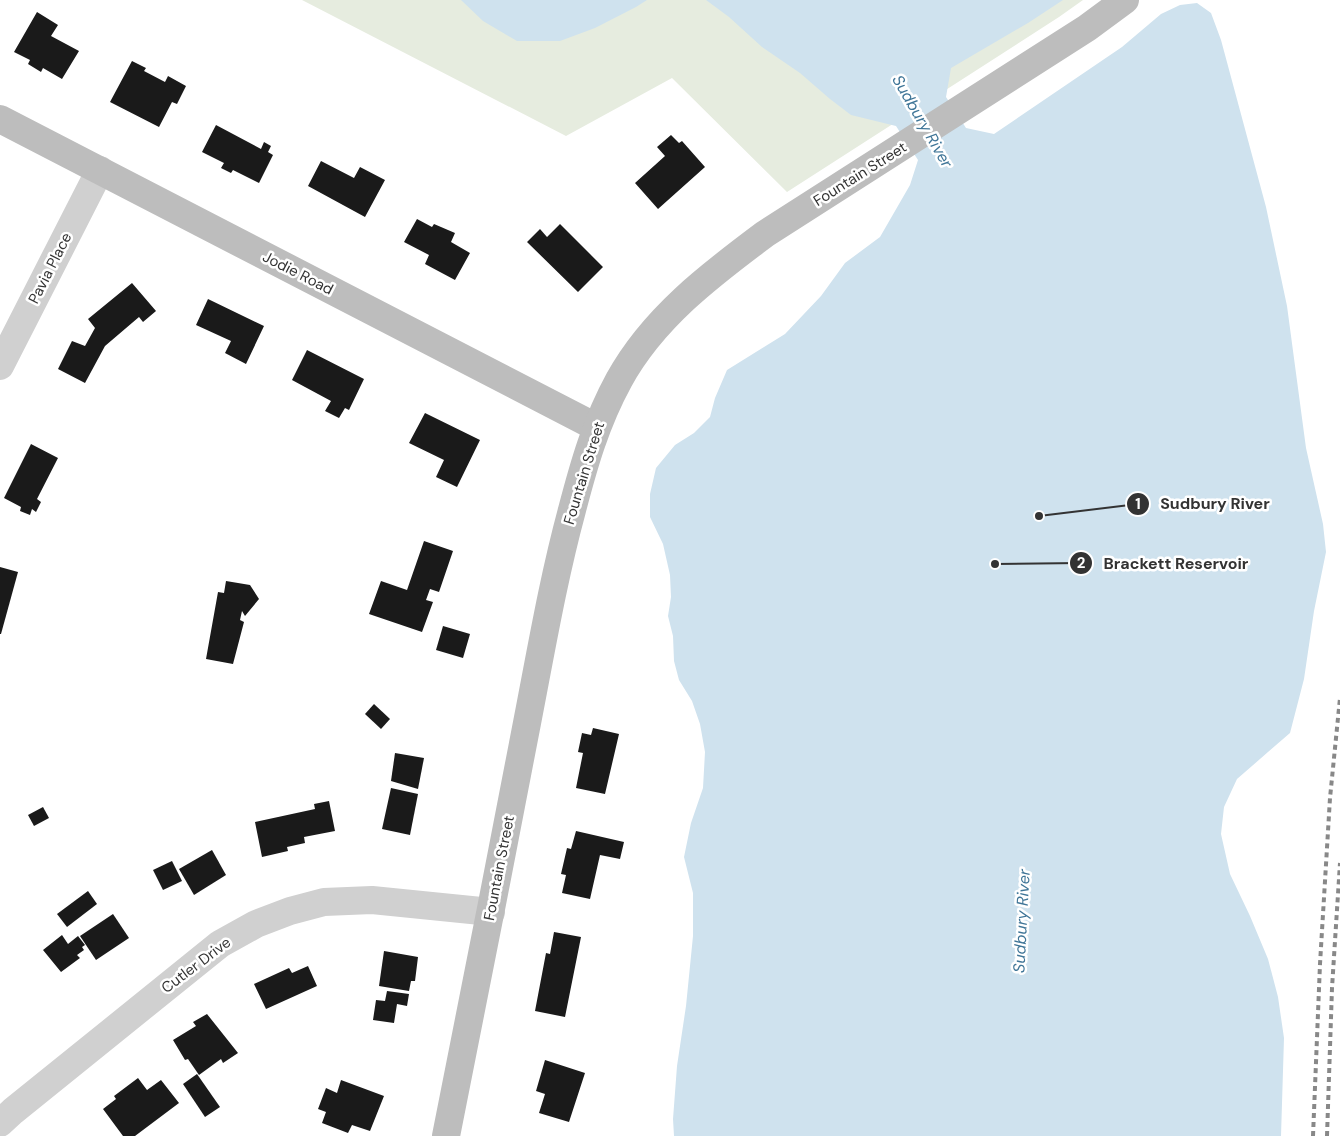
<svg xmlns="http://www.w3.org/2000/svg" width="1340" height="1136" viewBox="0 0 1340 1136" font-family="'DM Sans',sans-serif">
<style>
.green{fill:#e6ecdf}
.water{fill:#cfe2ee}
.building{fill:#1a1a1a}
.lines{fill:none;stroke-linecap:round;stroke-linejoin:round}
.street{stroke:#d0d0d0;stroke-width:28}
.secondary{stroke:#bdbdbd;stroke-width:28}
.rail{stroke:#888;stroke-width:4;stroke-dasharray:5 4;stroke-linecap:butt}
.labels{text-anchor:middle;stroke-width:5;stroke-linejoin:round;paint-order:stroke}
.street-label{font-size:15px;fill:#333;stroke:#fff}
.water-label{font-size:16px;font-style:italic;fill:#3f7597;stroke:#fff}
.leader{fill:none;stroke:#333;stroke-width:2}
.callout-dot{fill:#333;stroke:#fff;stroke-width:2}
.mark-label{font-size:15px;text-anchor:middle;font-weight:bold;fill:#fff}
.callout-label{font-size:16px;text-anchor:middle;font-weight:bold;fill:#333;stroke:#fff;stroke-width:5;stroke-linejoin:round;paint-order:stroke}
</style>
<rect width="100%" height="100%" fill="#fff"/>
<path class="green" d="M302 0H1083L1059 17 787 192 672 78 566 136Z"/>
<g class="water">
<path d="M461 0H647L636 7 595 28 560 41H517L483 21Z"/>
<path d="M706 0H1063L1028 23 951 68 946 97 966 128 994 134 1122 47 1161 14 1180 5 1197 3 1211 13 1221 40 1266 207 1287 306 1306 448 1323 524 1326 552 1314 611 1304 679 1290 733 1237 779 1224 807 1221 834 1230 874 1250 916 1268 959 1278 997 1284 1038 1281 1136H674L673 1119 677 1066 686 1006 693 936V893L684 857 691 823 703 788 705 752 700 724 692 701 679 680 674 661 673 636 668 616 671 597 670 575 663 544 650 517V494L656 468 675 445 694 433 710 417 715 398 727 370 785 334 821 296 845 263 880 237 910 185 918 160 896 126 851 115 830 99 800 73 762 47 729 17Z"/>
</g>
<g class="building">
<path d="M37 12 58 25 51 36 79 51 62 79 43 68 41 72 28 64 30 60 14 52Z"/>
<path d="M132 61 146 68 144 71 165 82 168 76 186 86 177 104 172 102 159 127 110 102Z"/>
<path d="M216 125 261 149 264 142 271 146 268 152 273 155 259 183 233 170 231 173 221 168 224 163 202 152Z"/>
<path d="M671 135 679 143 682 141 705 167 658 209 635 183 665 156 657 147Z"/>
<path d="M321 161 354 178 360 167 385 180 365 217 308 186Z"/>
<path d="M417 219 432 227 434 224 455 233 451 242 470 253 455 280 425 264 429 255 404 242Z"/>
<path d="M560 224 603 267 578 292 527 242 540 229 547 237Z"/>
<path d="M132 283 156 311 143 322 139 317 105 346 85 383 58 369 72 341 85 346 95 328 88 319Z"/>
<path d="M208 299 264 326 246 364 225 353 231 341 196 325Z"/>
<path d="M307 350 364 379 349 410 345 408 339 418 325 411 331 401 292 380Z"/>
<path d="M425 413 480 440 457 487 436 477 444 460 409 443Z"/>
<path d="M31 444 58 458 37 499 41 502 36 512 32 509 30 515 20 511 21 507 4 498Z"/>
<path d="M424 541 453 551 439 592 430 589 426 600 433 602 422 632 369 614 381 581 407 590Z"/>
<path d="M0 567 18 572 1 634H0Z"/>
<path d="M226 581 250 585 259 599 245 616 242 611 240 620 244 622 233 664 206 659 218 592 224 593Z"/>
<path d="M443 626 470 634 463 658 436 650Z"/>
<path d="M374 704 390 719 381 729 365 714Z"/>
<path d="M593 728 619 734 605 794 576 788 583 753 578 752 582 733 591 735Z"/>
<path d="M395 753 424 758 418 789 391 781Z"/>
<path d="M391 788 418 794 410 835 382 829Z"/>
<path d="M329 801 335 831 304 837 305 843 287 847 288 851 262 857 255 822 315 809 314 804Z"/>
<path d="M43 807 49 818 34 826 28 815Z"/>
<path d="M576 831 624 842 620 859 600 855 590 899 562 893 566 875 561 874 567 848 571 849Z"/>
<path d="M212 850 226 875 194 895 179 869Z"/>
<path d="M172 861 182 881 163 890 153 870Z"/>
<path d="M88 891 97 904 67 927 57 914Z"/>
<path d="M113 914 129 938 96 960 80 936Z"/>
<path d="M554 932 581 937 565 1017 535 1011 546 953 550 954Z"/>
<path d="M62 935 68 944 78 936 85 945 82 947 84 950 77 955 80 958 61 972 43 950Z"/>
<path d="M384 951 418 957 415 981H411L409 991 379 986Z"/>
<path d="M308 966 317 986 266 1009 254 984 289 968 292 973Z"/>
<path d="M387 991 409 994 407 1006 397 1004 394 1023 373 1020 376 1000 385 1001Z"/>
<path d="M207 1014 238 1053 223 1063 221 1059 199 1075 188 1059 185 1060 173 1040 196 1026 193 1022Z"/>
<path d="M545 1060 585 1073 569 1122 539 1113 545 1094 536 1091Z"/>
<path d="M197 1074 220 1107 205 1117 183 1084Z"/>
<path d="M138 1078 147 1090 161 1080 179 1103 135 1136H123L103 1109 116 1099 114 1096Z"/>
<path d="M341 1080 384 1096 370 1131 352 1125 348 1133 322 1123 326 1112 318 1109 326 1088 337 1093Z"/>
</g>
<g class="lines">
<g class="street">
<path d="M0 366 100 170"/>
<path d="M0 1123 13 1111 220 944 256 924 290 911 324 902 372 900 491 912"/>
</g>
<g class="secondary">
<path d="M0 119 596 427"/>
<path d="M446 1136C473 998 501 861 527 723 541 651 553 580 572 510 584 464 596 422 619 380 653 318 710 275 765 234L1087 28 1125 0"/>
</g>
<g class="rail">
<path d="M1313 1136 1320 964 1330 798 1340 698"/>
<path d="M1327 1136 1332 988 1340 863"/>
</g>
</g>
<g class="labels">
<g class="street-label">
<text transform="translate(860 174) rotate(-32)" y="5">Fountain Street</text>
<text transform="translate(50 268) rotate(-63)" y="5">Pavia Place</text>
<text transform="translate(298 273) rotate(27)" y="5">Jodie Road</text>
<text transform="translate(584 473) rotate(-73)" y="5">Fountain Street</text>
<text transform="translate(499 868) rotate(-79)" y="5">Fountain Street</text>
<text transform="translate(196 965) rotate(-37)" y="5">Cutler Drive</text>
</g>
<g class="water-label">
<text transform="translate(923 121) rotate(60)" y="6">Sudbury River</text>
<text transform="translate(1021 921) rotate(-87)" y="6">Sudbury River</text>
</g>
</g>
<path class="leader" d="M1039 516L1138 504M995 564L1081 563"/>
<g class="callout-dot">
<circle cx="1039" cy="516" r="5"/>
<circle cx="995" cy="564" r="5"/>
<circle cx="1138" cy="504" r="12"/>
<circle cx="1081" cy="563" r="12"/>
</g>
<g class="mark-label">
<text x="1138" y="509">1</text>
<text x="1081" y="568">2</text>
</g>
<g class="callout-label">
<text x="1215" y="509">Sudbury River</text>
<text x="1176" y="569">Brackett Reservoir</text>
</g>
</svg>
